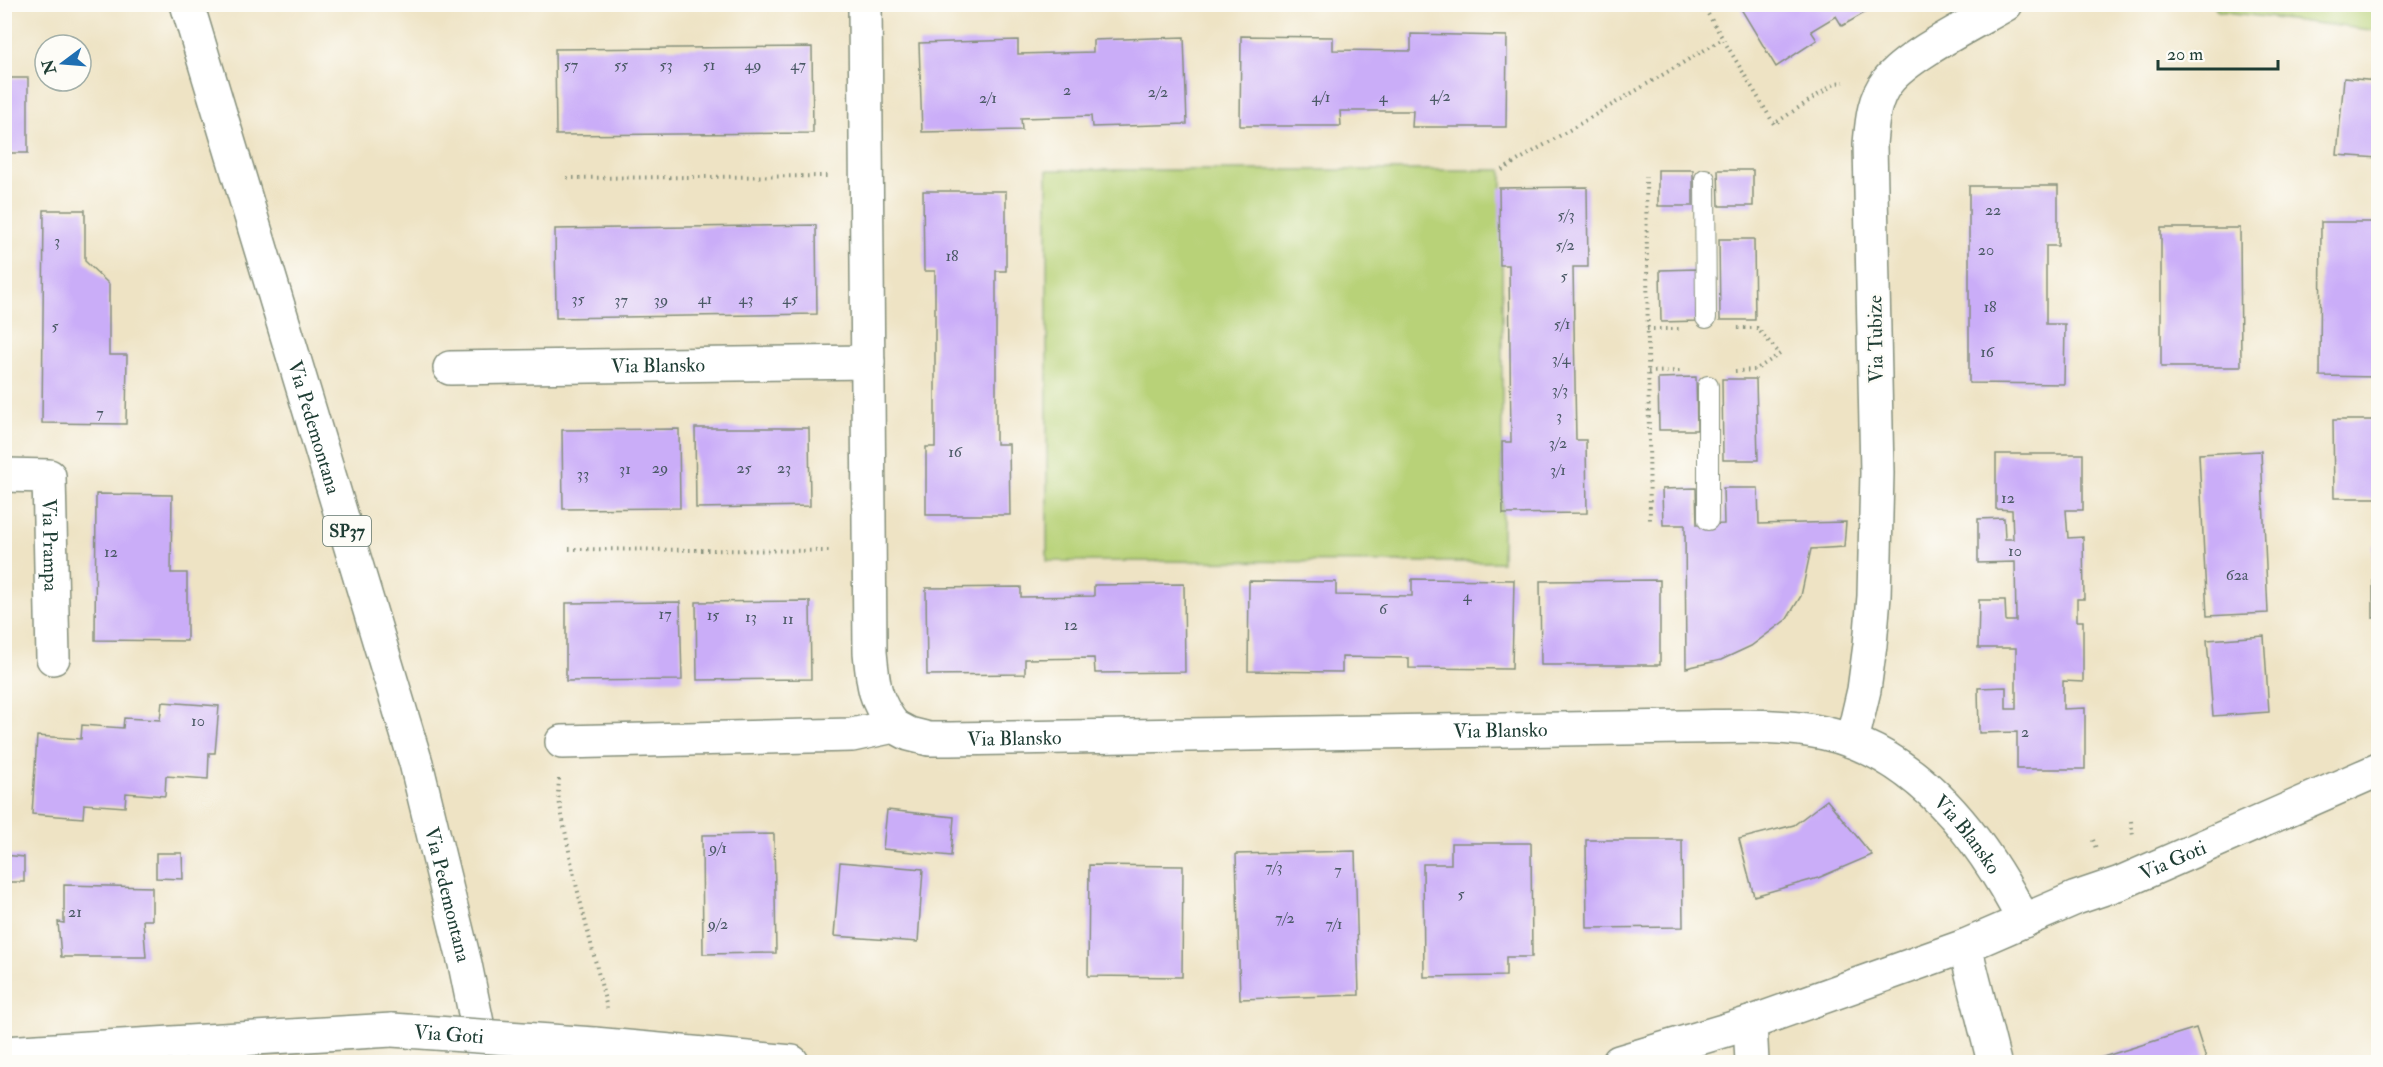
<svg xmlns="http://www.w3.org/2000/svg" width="2383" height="1067" viewBox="0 0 2383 1067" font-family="'IM FELL Double Pica',serif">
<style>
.green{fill:#b8d278;stroke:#6c8856;stroke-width:1.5}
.building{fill:#caadf8}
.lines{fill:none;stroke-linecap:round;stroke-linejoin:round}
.service-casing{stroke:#86907c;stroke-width:22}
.minor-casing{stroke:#86907c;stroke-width:36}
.tertiary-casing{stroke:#86907c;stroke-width:36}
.primary-casing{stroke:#86907c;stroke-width:36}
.path{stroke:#86907c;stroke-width:4;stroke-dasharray:1.5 4.5;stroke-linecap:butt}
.service{stroke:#fff;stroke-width:20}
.minor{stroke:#fff;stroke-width:33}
.tertiary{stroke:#fff;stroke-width:33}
.primary{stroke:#fff;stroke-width:33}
.tertiary-bridge-casing{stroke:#86907c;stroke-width:36;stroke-linecap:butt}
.tertiary-bridge{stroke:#fff;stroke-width:33}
.labels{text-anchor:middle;stroke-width:5;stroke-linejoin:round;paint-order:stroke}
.number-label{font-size:16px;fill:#4a5965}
.shield{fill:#fdfcf7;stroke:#62766e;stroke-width:1.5}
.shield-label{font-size:18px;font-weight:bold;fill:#1f3d34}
.street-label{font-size:20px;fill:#1f3d34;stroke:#fdfcf7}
</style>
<rect width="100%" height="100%" fill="#fdfcf7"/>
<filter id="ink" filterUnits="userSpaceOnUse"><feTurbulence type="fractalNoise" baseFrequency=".0167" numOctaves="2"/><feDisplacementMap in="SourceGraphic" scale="12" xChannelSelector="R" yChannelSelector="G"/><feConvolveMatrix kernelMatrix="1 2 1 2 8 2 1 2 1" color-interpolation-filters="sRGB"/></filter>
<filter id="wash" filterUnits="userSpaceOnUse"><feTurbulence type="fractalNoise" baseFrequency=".008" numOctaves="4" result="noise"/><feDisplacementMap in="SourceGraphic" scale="24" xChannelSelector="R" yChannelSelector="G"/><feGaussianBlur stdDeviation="1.35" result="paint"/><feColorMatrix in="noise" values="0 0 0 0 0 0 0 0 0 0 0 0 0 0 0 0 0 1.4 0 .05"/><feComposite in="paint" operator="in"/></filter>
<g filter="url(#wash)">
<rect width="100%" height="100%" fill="#eee3c4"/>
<g class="green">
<path d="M2214 5H2378V31L2218 11Z"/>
<path d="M1047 170H1502V562L1047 561Z"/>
</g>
<g id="blocks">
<g class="building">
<path d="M1738 4H1880L1842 26 1836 16 1811 31 1817 40 1776 67Z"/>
<path d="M1411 34 1507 36 1506 127H1412L1413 111H1340L1341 126H1240L1241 36 1333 37V50L1411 51Z"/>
<path d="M1184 37 1187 124 1092 127 1091 116 1021 118 1022 130 922 132 919 43 1018 40V54L1093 52V40Z"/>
<path d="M812 47 813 133 556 135 555 49Z"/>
<rect x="4" y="78" width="24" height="75"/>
<path d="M2344 78 2378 81V158L2337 155Z"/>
<rect x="1658" y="170" width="35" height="36"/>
<path d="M1718 170H1753V206H1719Z"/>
<path d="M1969 186H2058V246H2046V324H2065L2064 384 1969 383Z"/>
<path d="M1587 187 1588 267H1573L1576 440H1586L1587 513 1503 514 1502 442H1511L1509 265H1500L1499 188Z"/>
<path d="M923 191H1006V271H996V444H1009L1010 515H926V447H935V271H924Z"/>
<path d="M44 210H85V261L109 284V355H127L126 424 42 423Z"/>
<path d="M2321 222H2378V377L2320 376Z"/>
<path d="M816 225 817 314 556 318 555 229Z"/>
<path d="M2161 228H2240L2241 367H2161Z"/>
<path d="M1719 239H1754L1755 320H1720Z"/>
<path d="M1697 269 1698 321 1661 322 1660 270Z"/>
<path d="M1696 377 1697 430H1659L1658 378Z"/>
<path d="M1722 379H1756L1758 460H1723Z"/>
<path d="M2333 420H2378V498H2334Z"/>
<path d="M695 428H809L810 506 696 508Z"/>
<path d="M679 429 680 508 563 509 562 430Z"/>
<path d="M2261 451 2268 613 2207 616 2199 454Z"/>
<path d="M1996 454H2083V510H2066L2068 538 2083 537 2084 599H2077V621H2083V682L2063 681V709L2085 708V769H2017V732L1979 733 1978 688 2006 687V709H2016V648H1978L1979 600H2005L2006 621H2016L2015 562 1978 563V519L2004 518 2005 539H2013L2012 510 1996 509Z"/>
<path d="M1696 488 1697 525 1724 524 1723 488H1758L1759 524 1846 522 1844 547 1811 549 1801 596 1787 619 1751 646 1721 660 1686 668 1685 525H1663L1662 489Z"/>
<path d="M96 494 172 495 171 573H187V641L95 640Z"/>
<rect x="2373" y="545" width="5" height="73"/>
<path d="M1412 579 1514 580 1512 669 1409 668V658L1342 657V672L1248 671 1249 581 1336 582V595L1412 596Z"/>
<path d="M1660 580V665H1541L1540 581Z"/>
<path d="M1184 584 1185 672 1095 673 1094 658 1025 659V674L927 675 926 588 1021 587V597L1094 596V585Z"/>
<path d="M810 601 811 679 697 680 696 602Z"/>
<path d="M680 602 682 680 566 681V603Z"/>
<path d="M2264 636 2269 712 2213 716 2207 640Z"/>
<path d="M162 702 219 706 215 753H209L208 779 166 776 165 796 126 793 125 807 84 804 83 818 32 814 37 736 81 739 82 725 123 728 124 718 160 720Z"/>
<path d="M1827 800 1872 855 1818 878 1754 896 1739 839 1794 825Z"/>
<path d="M887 810 954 817 951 856 883 849Z"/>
<path d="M774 834 776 953 703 954 702 835Z"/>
<path d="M1586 840H1682L1683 927 1587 928Z"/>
<path d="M1451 843H1531L1532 957H1506V976L1424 977 1423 864H1451Z"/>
<path d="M1355 851 1359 995 1240 999 1236 854Z"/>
<path d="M156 853H182L183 879 156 878Z"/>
<path d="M4 855 24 857V882H4Z"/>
<path d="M840 862 923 869 918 942 834 936Z"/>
<path d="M1089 865 1183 866 1182 977 1088 976Z"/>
<path d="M64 885 152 887V920H143L146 957H61L58 922 64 923Z"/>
<path d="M2196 1028 2207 1062H2087Z"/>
</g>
</g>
</g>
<g filter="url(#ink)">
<use href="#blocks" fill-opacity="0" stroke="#86907c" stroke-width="1.5"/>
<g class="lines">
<defs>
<g id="service">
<path d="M1705 179 1706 318"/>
<path d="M1708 520V386"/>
</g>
<g id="minor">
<path d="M865 4 870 652C873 684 874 700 894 726"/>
<path id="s1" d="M450 368 868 362"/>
<path id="s2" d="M4 475 49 476 53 658"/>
<path d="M1852 741 1864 690 1870 645 1874 596 1877 473 1870 144C1872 123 1873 100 1887 82 1908 55 1974 23 2006 4"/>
<path id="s3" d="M562 742 852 735 894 726 909 734 929 739H950L1682 727C1728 727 1778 723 1824 733 1919 754 1982 839 2024 921"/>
<path d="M1965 946 1994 1062"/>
<path d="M1750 1023 1752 1062"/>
</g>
<g id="tertiary">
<path d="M594 1044 792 1062"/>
<path d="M4 1053 392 1030"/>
<path id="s4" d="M1619 1062 1750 1023 1965 946 2076 898 2120 883 2378 770"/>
</g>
<g id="primary">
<path id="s5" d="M187 4 416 763 465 964 485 1062"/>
</g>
</defs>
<use href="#service" class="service-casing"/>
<use href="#minor" class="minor-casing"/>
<use href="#tertiary" class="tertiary-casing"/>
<use href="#primary" class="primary-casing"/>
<g class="path">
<path d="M1702 4 1774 124 1836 83 1844 82"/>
<path d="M1502 170 1723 39"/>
<path d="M1646 176 1650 523"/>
<path d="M567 178 830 176"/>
<path d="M1647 329H1680"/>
<path d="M1735 371 1755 370 1780 354 1757 328H1735"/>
<path d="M1648 372 1682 371"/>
<path d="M569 549 833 551"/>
<path d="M559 779 558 795 574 876 607 1008"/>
<path d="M2131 821 2133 836"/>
<path d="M2093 840 2097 851"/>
</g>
<use href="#service" class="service"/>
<use href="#minor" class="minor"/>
<use href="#tertiary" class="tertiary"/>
<use href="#primary" class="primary"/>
<defs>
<g id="tertiary-bridge">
<path id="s6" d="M392 1030 594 1044"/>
</g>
</defs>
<use href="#tertiary-bridge" class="tertiary-bridge-casing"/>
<use href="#tertiary-bridge" class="tertiary-bridge"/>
</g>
</g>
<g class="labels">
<g class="number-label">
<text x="571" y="70">57</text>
<text x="621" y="70">55</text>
<text x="666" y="70">53</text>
<text x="709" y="70">51</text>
<text x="753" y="70">49</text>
<text x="798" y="70">47</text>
<text x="1067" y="95">2</text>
<text x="1158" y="97">2/2</text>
<text x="1440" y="101">4/2</text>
<text x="1321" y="102">4/1</text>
<text x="1383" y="102">4</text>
<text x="988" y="103">2/1</text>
<text x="1993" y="215">22</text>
<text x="1566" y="220">5/3</text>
<text x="57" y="246">3</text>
<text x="1565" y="250">5/2</text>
<text x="1986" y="255">20</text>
<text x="952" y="261">18</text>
<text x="1564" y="281">5</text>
<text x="578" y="304">35</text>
<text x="705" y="304">41</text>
<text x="746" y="304">43</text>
<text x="790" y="304">45</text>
<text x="621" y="305">37</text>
<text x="661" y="305">39</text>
<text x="1990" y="312">18</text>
<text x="1562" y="329">5/1</text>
<text x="55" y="331">5</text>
<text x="1987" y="357">16</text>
<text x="1561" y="364">3/4</text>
<text x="1560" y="395">3/3</text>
<text x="100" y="418">7</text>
<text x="1559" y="421">3</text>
<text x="1558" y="448">3/2</text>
<text x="955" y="457">16</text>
<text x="660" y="473">29</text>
<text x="744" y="473">25</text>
<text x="784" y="473">23</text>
<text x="625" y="474">31</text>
<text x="1558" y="475">3/1</text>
<text x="583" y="479">33</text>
<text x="2008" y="503">12</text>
<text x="2015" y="556">10</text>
<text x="111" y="557">12</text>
<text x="2237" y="580">62a</text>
<text x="1467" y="601">4</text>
<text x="1383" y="614">6</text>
<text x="665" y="619">17</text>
<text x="713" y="620">15</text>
<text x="751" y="622">13</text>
<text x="788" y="624">11</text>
<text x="1071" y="630">12</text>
<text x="198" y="726">10</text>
<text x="2025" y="737">2</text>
<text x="718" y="853">9/1</text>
<text x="1274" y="872">7/3</text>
<text x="1338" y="875">7</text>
<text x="1461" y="899">5</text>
<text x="75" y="917">21</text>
<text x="1285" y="923">7/2</text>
<text x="718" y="929">9/2</text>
<text x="1334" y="929">7/1</text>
</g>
<rect class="shield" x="323" y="516" width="48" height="30" rx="4.5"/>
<g class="shield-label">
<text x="347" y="537">SP37</text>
</g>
<g class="street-label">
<text transform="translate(1875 339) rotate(-91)" y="7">Via Tubize</text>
<text dy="7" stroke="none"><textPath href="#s1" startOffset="208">Via Blansko</textPath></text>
<text dy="7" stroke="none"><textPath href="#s5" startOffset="442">Via Pedemontana</textPath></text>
<text dy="7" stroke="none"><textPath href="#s2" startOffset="114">Via Prampa</textPath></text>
<text dy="7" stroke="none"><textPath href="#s3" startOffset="942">Via Blansko</textPath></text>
<text dy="7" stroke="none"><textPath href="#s3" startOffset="456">Via Blansko</textPath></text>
<text dy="7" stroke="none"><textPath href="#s3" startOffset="1446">Via Blansko</textPath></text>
<text dy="7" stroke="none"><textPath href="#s4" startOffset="590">Via Goti</textPath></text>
<text dy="7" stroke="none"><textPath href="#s5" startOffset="928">Via Pedemontana</textPath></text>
<text dy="7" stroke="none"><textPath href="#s6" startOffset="57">Via Goti</textPath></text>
</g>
</g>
<rect width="2383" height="1067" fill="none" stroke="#fdfcf7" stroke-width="24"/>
<g transform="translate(63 63) rotate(254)"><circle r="28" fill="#fdfcf7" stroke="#a4b0a9" stroke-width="1.5"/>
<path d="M0-4.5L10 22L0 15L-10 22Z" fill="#1f6fb2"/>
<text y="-9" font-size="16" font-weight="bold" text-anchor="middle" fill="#1f3d34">N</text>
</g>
<path d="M2158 60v9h120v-9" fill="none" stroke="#1f3d34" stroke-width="3"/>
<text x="2167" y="60" font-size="18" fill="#1f3d34" stroke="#fdfcf7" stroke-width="4.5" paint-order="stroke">20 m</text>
</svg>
